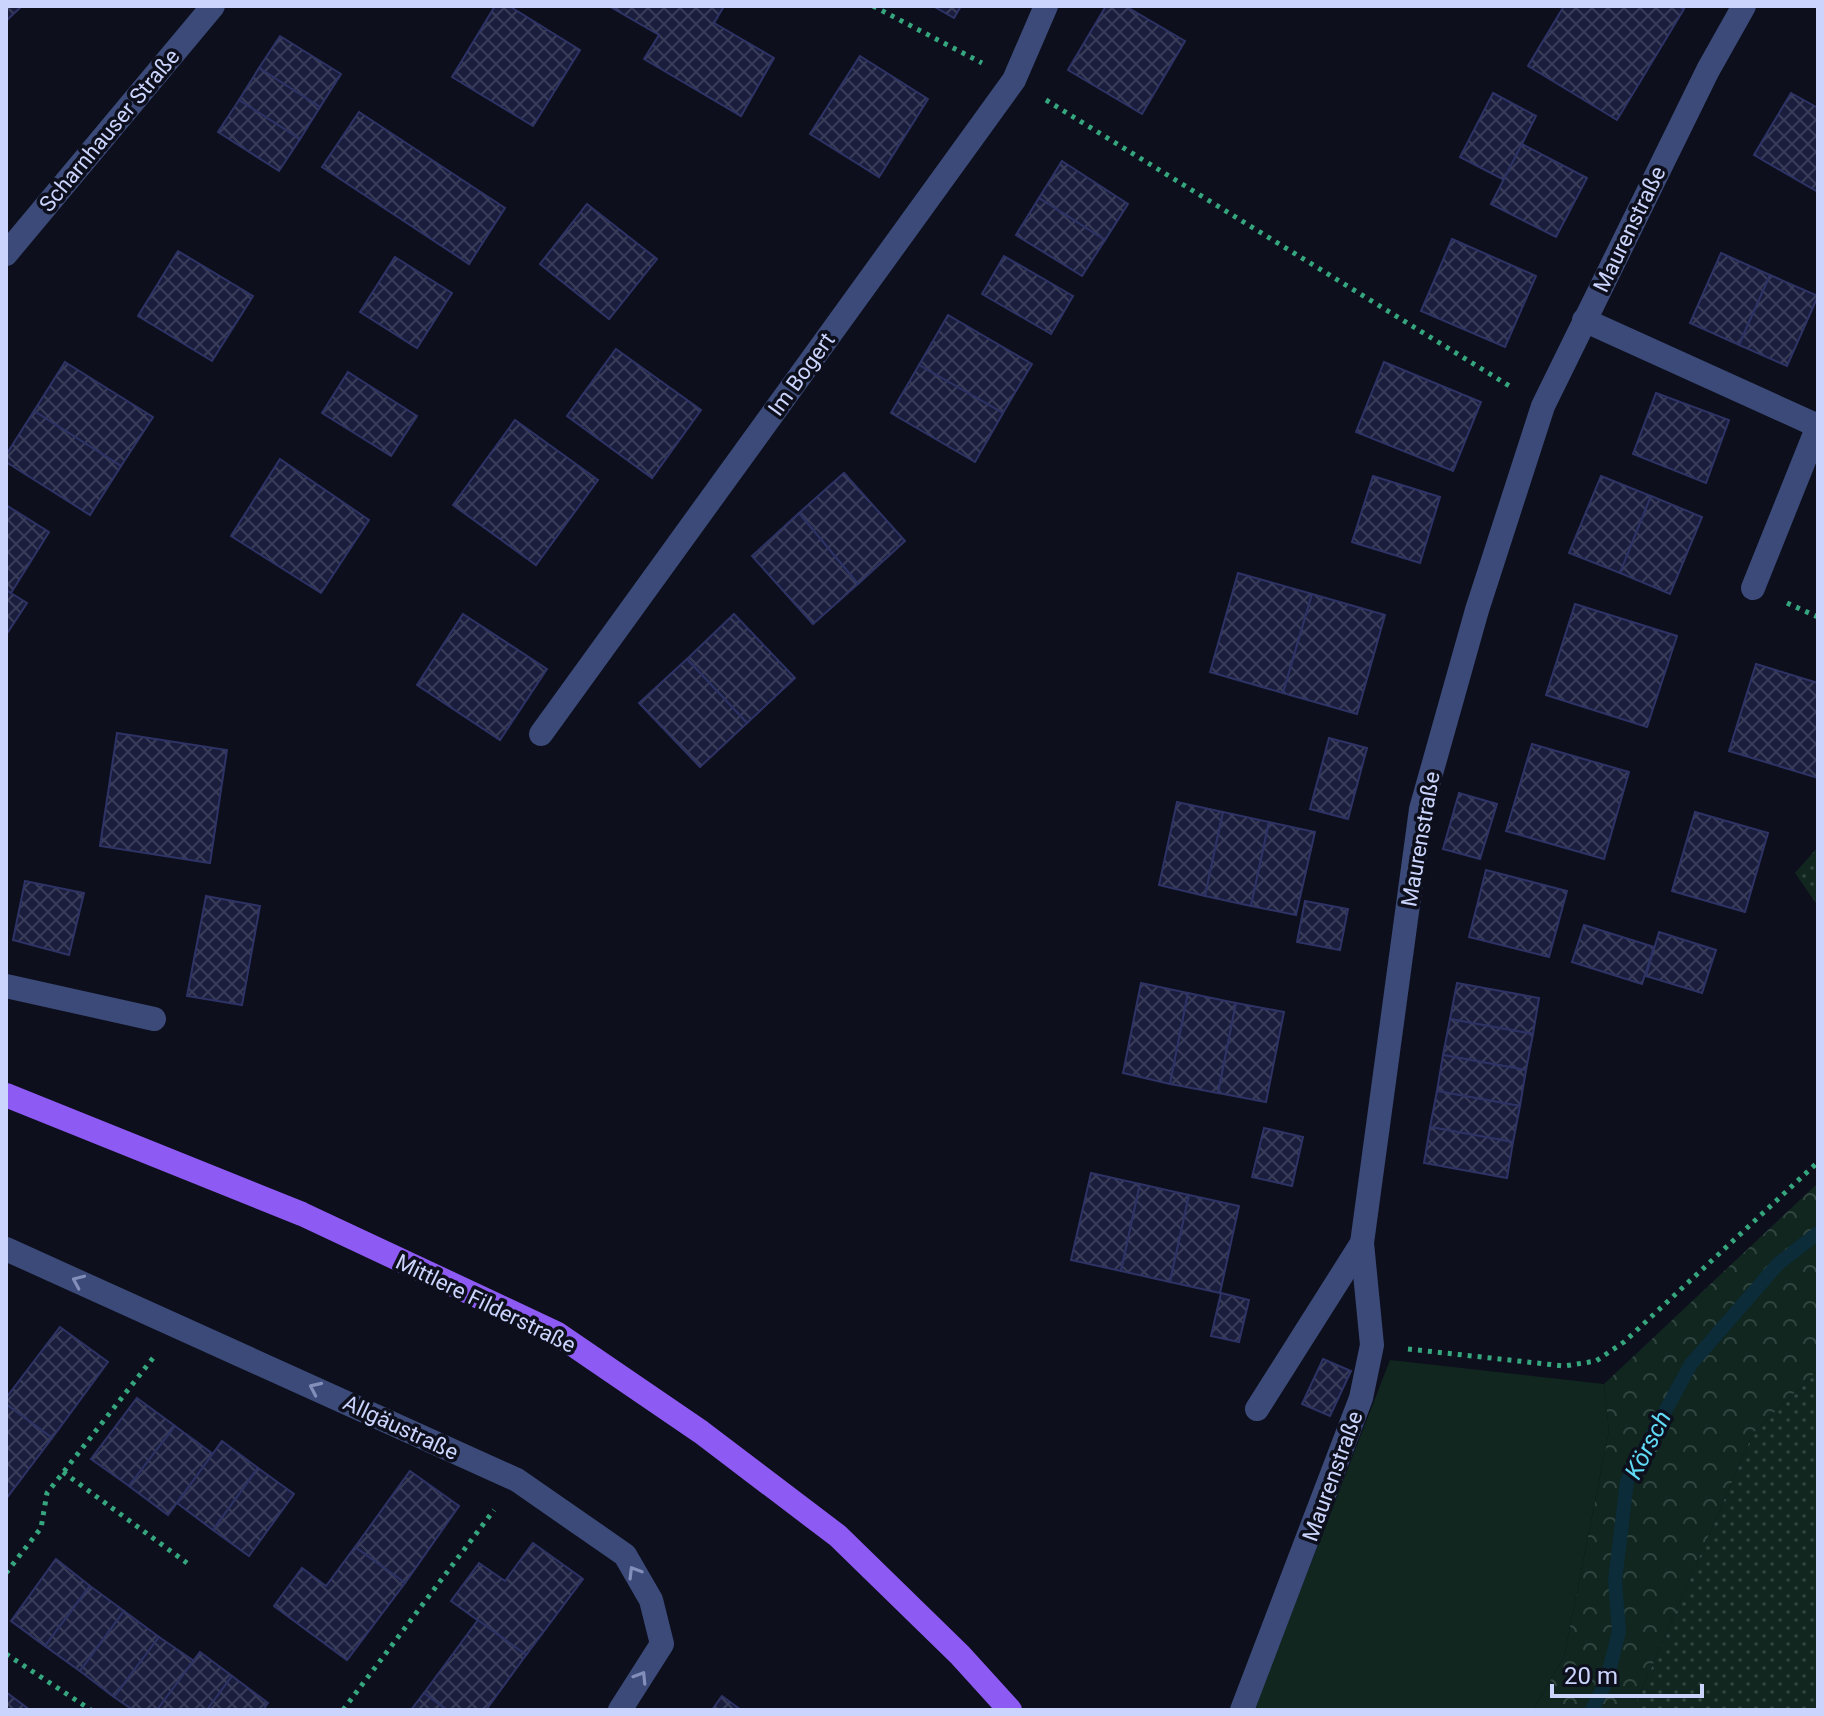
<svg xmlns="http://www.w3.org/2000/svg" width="1824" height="1716" viewBox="0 0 1824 1716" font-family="Roboto,sans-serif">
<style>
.grass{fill:url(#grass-dots)}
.forest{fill:url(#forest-crowns)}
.garden{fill:#10261f}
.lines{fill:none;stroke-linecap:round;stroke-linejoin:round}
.stream{stroke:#0d2c3a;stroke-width:14}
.building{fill:url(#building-cross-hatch);stroke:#2e3366;stroke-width:2}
.path{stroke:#35a67e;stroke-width:5;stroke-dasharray:4 6;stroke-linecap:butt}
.minor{stroke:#3b4a78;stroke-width:24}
.major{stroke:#8d5af4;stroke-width:24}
.oneway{stroke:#838fba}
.labels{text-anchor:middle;stroke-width:7;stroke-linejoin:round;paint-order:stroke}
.street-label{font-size:22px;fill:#cbd4fc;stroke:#0d0f1c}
.water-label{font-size:24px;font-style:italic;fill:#60dbf5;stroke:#0d0f1c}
</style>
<defs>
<pattern id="grass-dots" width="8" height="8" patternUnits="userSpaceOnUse" patternTransform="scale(2)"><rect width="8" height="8" fill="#10261f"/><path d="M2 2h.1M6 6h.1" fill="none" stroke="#314540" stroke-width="1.8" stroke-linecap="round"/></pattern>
<pattern id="forest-crowns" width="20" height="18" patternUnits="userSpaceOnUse" patternTransform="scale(2)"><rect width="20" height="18" fill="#10261f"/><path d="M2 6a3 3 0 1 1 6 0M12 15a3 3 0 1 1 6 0" fill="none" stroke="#314540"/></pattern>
<pattern id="building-cross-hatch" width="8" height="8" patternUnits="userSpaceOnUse" patternTransform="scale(2)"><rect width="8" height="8" fill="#1a1d3c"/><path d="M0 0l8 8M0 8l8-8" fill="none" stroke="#3a3d59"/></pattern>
</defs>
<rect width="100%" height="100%" fill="#0d0f1c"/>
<g class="grass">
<path d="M1818 847V906L1795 873Z"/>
<path d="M1818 1370V1710H1633L1753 1433Z"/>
</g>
<path class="forest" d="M1818 1183V1370L1753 1433 1633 1710H1533L1564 1657 1609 1431 1604 1384Z"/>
<path class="garden" d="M1390 1360 1604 1384 1609 1431 1564 1657 1533 1710H1254Z"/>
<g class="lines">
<path class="stream" d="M1592 1710 1607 1680 1619 1631 1615 1581 1627 1481 1691 1364 1778 1264 1818 1233"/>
</g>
<g class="building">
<path d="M6 6H22L6 21Z"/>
<path d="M495 6H509L580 50 533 126 452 77Z"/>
<path d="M609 6H724L714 23 774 58 741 116 644 59 659 35Z"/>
<path d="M933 6H961L954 18Z"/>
<path d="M1106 6H1125L1185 41 1142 114 1068 70Z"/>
<path d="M1564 6H1678L1684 9 1617 120 1528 66Z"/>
<path d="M280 36 341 74 320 107 259 68Z"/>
<path d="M860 56 928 99 879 177 810 134Z"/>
<path d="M259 68 320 107 300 139 239 100Z"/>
<path d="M1493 93 1536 116 1504 180 1460 157Z"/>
<path d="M1791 93 1818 108V192L1754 155Z"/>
<path d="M239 100 300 139 279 171 218 132Z"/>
<path d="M359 112 505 208 469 264 322 167Z"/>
<path d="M1522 144 1587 178 1556 237 1491 204Z"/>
<path d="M1062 161 1128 204 1105 240 1039 198Z"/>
<path d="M1039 198 1105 240 1082 276 1016 235Z"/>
<path d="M587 204 657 259 609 319 540 264Z"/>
<path d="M1452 239 1536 276 1505 347 1421 311Z"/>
<path d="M178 251 253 296 212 361 138 316Z"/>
<path d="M1721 253 1770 275 1739 345 1690 323Z"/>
<path d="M1004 256 1073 296 1051 334 982 294Z"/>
<path d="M395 257 452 293 417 348 360 312Z"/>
<path d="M1770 275 1818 296 1787 366 1739 345Z"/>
<path d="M948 315 1032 364 1003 413 919 365Z"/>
<path d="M616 349 701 410 652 478 567 416Z"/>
<path d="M65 362 153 417 121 466 34 411Z"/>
<path d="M1384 362 1481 402 1453 471 1356 432Z"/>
<path d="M919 365 1003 413 975 462 891 413Z"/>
<path d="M348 372 417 416 391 456 322 413Z"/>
<path d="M1656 393 1729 420 1706 483 1633 454Z"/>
<path d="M34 411 121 466 90 515 6 462V455Z"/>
<path d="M515 420 598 480 536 565 453 505Z"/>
<path d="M280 459 369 520 321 593 231 536Z"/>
<path d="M844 473 905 541 858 584 799 513Z"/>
<path d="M1373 476 1440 497 1420 563 1352 542Z"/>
<path d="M1601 476 1651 496 1620 573 1569 553Z"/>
<path d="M1651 496 1702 517 1670 594 1620 573Z"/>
<path d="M6 505 49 532 11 593 6 590Z"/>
<path d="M799 513 858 584 813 624 752 556Z"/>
<path d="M1238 573 1312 594 1283 693 1210 672Z"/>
<path d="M6 590 27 603 6 635Z"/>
<path d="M1312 594 1385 615 1357 714 1283 693Z"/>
<path d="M1575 604 1677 636 1647 727 1546 695Z"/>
<path d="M463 614 547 669 500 740 417 685Z"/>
<path d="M734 614 795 678 747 723 687 659Z"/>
<path d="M687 659 747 723 700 767 639 703Z"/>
<path d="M1756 664 1818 683V778L1729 751Z"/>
<path d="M117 733 227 750 210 863 100 846Z"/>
<path d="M1329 738 1367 748 1348 819 1310 809Z"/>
<path d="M1532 744 1629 772 1604 859 1506 831Z"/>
<path d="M1459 793 1497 804 1480 859 1443 849Z"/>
<path d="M1177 802 1223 812 1205 896 1159 885Z"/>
<path d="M1223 812 1269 822 1251 906 1205 896Z"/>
<path d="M1695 812 1768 833 1745 912 1672 891Z"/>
<path d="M1269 822 1315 832 1296 915 1251 906Z"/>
<path d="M1486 870 1567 891 1549 957 1469 937Z"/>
<path d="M25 881 84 893 69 955 13 940Z"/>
<path d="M206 896 260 906 242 1005 187 996Z"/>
<path d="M1305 901 1348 909 1340 950 1297 942Z"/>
<path d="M1584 925 1654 947 1642 984 1572 962Z"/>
<path d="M1659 932 1716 950 1702 993 1646 976Z"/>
<path d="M1141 983 1188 993 1170 1084 1123 1073Z"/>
<path d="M1457 983 1539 998 1533 1034 1450 1019Z"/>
<path d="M1188 993 1236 1003 1218 1093 1170 1084Z"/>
<path d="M1236 1003 1284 1012 1266 1102 1218 1093Z"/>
<path d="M1450 1019 1533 1034 1526 1070 1443 1055Z"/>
<path d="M1443 1055 1526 1070 1520 1106 1437 1091Z"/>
<path d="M1437 1091 1520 1106 1513 1142 1430 1127Z"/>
<path d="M1430 1127 1513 1142 1507 1178 1424 1163Z"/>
<path d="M1264 1128 1303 1137 1292 1186 1252 1177Z"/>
<path d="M1091 1173 1140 1184 1121 1271 1071 1260Z"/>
<path d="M1140 1184 1189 1195 1170 1282 1121 1271Z"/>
<path d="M1189 1195 1239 1206 1220 1293 1170 1282Z"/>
<path d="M1221 1293 1249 1300 1239 1342 1211 1336Z"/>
<path d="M60 1327 108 1362 52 1438 6 1404V1398Z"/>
<path d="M1323 1359 1351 1371 1330 1416 1302 1404Z"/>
<path d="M137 1398 175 1426 129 1486 91 1459Z"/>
<path d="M6 1404 52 1438 6 1499Z"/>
<path d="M175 1426 213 1454 168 1515 129 1486Z"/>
<path d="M222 1441 258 1468 213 1530 177 1503Z"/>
<path d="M258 1468 294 1494 249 1556 213 1530Z"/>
<path d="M410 1471 459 1506 405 1583 355 1547Z"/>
<path d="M533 1543 583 1579 526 1655 451 1601 479 1563 505 1581Z"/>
<path d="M355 1547 405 1583 347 1660 274 1606 302 1568 326 1586Z"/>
<path d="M56 1559 90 1586 45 1646 11 1621Z"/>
<path d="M90 1586 124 1611 80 1671 45 1646Z"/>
<path d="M124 1611 159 1637 114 1697 80 1671Z"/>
<path d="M478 1620 526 1655 486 1710H447L424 1693Z"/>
<path d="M159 1637 194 1661 157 1710H133L114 1697Z"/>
<path d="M200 1652 232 1676 207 1710H157Z"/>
<path d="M232 1676 268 1703 263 1710H207Z"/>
<path d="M6 1692 30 1710H6Z"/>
<path d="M424 1693 447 1710H411Z"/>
<path d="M722 1696 741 1710H712Z"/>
</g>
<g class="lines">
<g class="path">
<path d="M873 6 982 63"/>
<path d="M1046 100 1511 387"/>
<path d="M1787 603 1818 617"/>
<path d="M1408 1349 1564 1366 1596 1361 1624 1342 1818 1162"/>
<path d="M63 1472 187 1563"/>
<path d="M6 1573 41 1528 47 1493 153 1358"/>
<path d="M6 1654 91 1710"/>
<path d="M343 1710 494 1510"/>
</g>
<g class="minor">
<path d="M6 254 213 6"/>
<path d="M1584 320 1818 426 1753 588"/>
<path d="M541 734 1014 80 1046 6"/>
<path d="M6 986 154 1019"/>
<path d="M6 1249 517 1480 625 1555 651 1600 662 1644 620 1710"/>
<path d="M1257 1409 1362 1243"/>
<path d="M1242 1710 1361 1398 1372 1345 1362 1243 1421 809 1477 610 1543 406 1708 70 1744 6"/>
</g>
<path class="major" d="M6 1095 302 1214 556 1333 701 1432 838 1536 960 1655 1010 1710"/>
</g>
<defs><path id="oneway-chevron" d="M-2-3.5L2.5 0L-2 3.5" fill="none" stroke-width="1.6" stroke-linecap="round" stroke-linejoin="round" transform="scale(2)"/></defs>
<g class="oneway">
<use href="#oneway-chevron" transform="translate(78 1281) rotate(-156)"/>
<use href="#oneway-chevron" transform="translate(315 1388) rotate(-155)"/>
<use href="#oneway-chevron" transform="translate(634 1572) rotate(-121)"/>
<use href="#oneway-chevron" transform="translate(641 1677) rotate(-58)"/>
</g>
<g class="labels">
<g class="street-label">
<text transform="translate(109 130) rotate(-50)" y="8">Scharnhauser Straße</text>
<text transform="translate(1629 229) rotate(-64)" y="8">Maurenstraße</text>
<text transform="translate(801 374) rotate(-54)" y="8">Im Bogert</text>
<text transform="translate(1420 839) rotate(-80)" y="8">Maurenstraße</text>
<text transform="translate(486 1303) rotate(26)" y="8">Mittlere Filderstraße</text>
<text transform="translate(401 1427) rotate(25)" y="8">Allgäustraße</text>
<text transform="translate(1332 1476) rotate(-70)" y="8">Maurenstraße</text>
</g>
<g class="water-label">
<text transform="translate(1648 1445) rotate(-63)" y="8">Körsch</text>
</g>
</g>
<rect width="1824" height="1716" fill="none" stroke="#cbd4fc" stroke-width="16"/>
<path d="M1552 1684v12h150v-12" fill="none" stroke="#cbd4fc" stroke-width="4"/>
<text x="1564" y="1684" font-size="24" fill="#cbd4fc" stroke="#0d0f1c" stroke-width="6" paint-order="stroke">20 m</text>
</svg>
